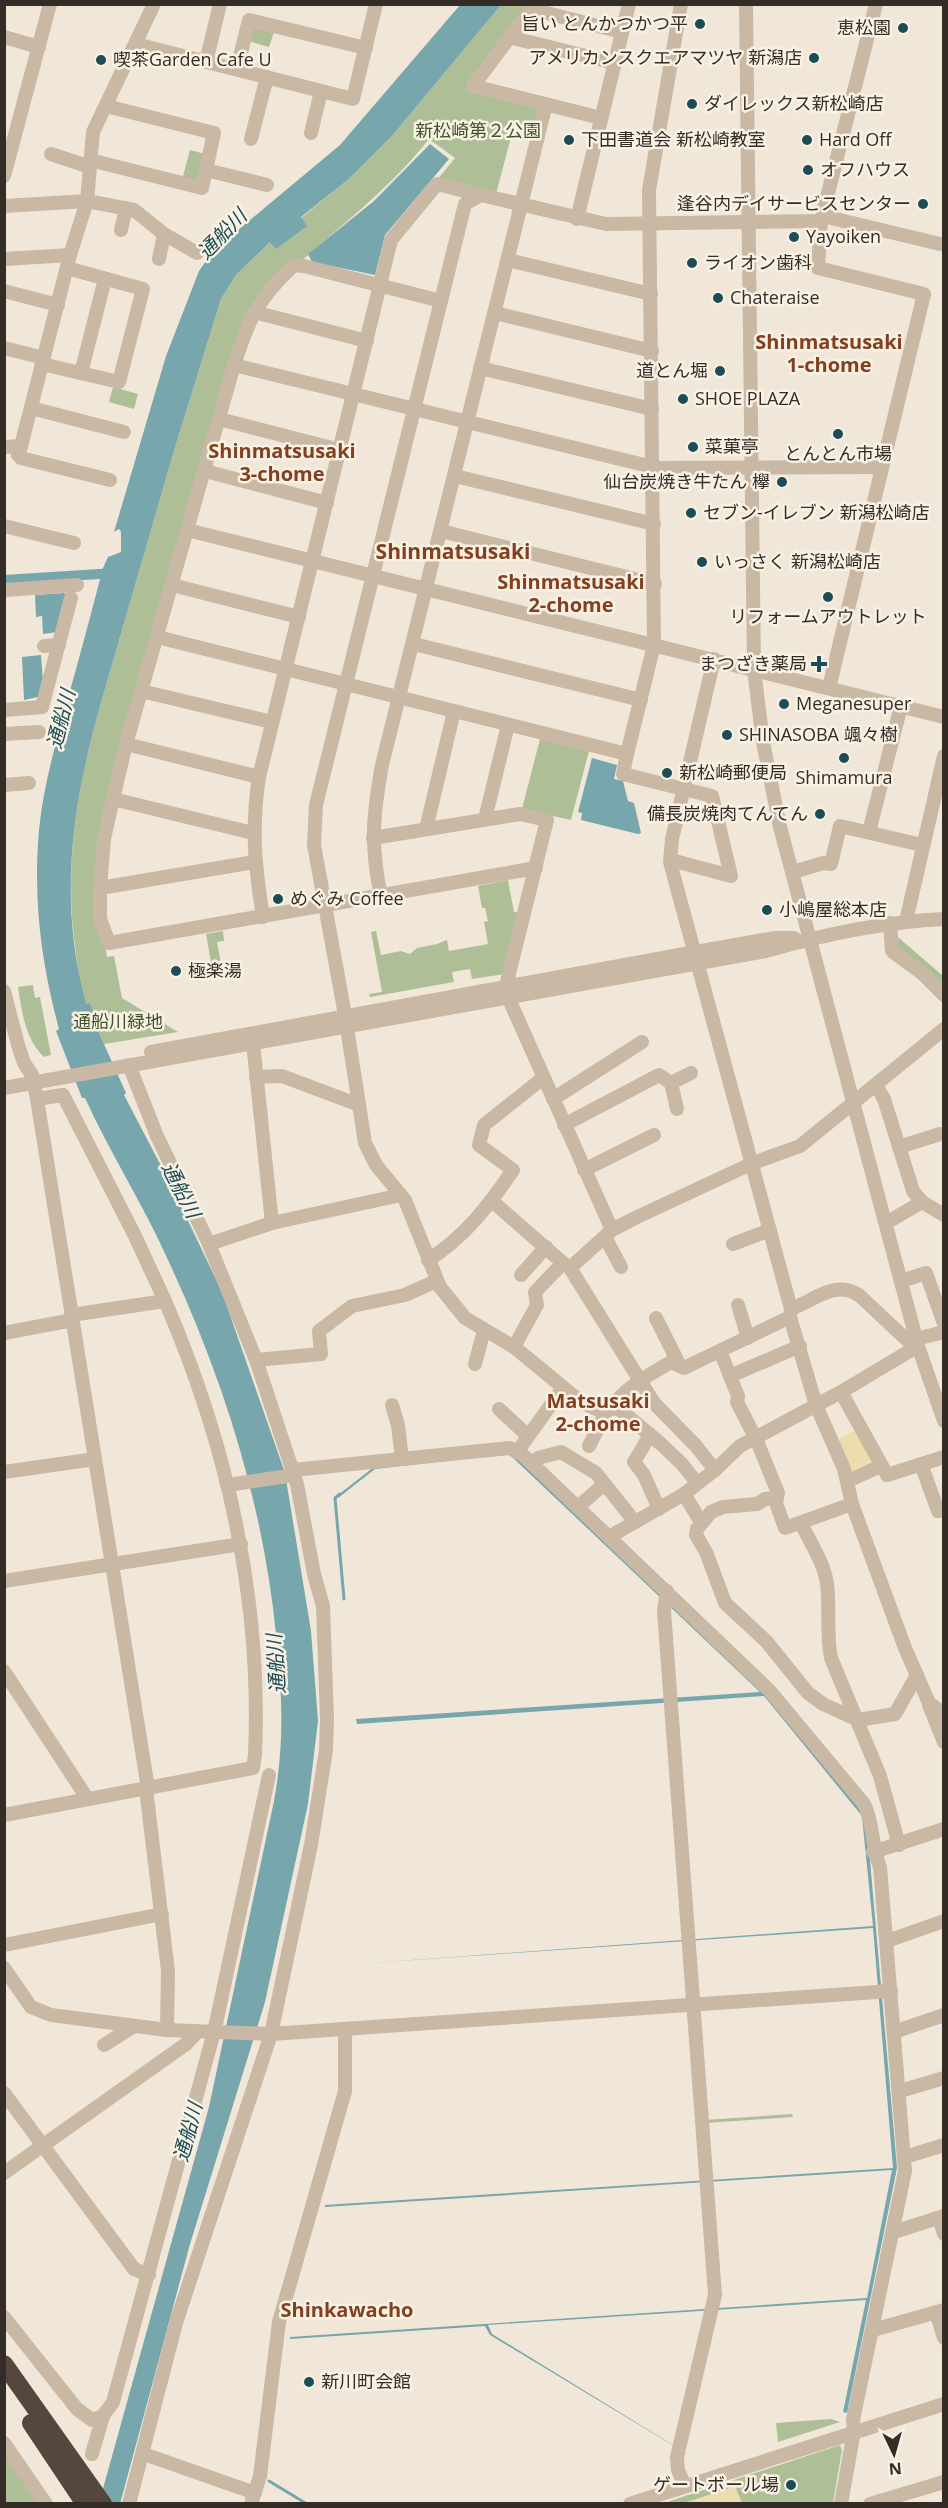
<svg xmlns="http://www.w3.org/2000/svg" width="948" height="2508" viewBox="0 0 948 2508" font-family="'Open Sans','Noto Sans JP',sans-serif">
<style>
.green{fill:#aebf98}
.sand{fill:#edddae}
.water{fill:#77a6ad}
.lines{fill:none;stroke-linecap:round;stroke-linejoin:round}
.stream{stroke:#77a6ad;stroke-width:3}
.canal{stroke:#77a6ad;stroke-width:10}
.minor{stroke:#c8b8a4;stroke-width:14}
.highway-bridge{stroke:#55473d;stroke-width:18}
.poi-dot{fill:#1c4c55;stroke:#f9f1e4;stroke-width:2}
.labels{text-anchor:middle;stroke-width:5;stroke-linejoin:round;paint-order:stroke}
.poi-label{font-size:18px;fill:#342c26;stroke:#f9f1e4;text-anchor:start}
.park-label{font-size:18px;fill:#3f522a;stroke:#f9f1e4}
.water-label{font-size:20px;font-style:italic;fill:#1c4c55;stroke:#f9f1e4}
.neighbourhood-label{font-size:20px;font-weight:bold;fill:#824020;stroke:#f9f1e4}
.quarter-label{font-size:21px;font-weight:bold;fill:#824020;stroke:#f9f1e4}
</style>
<rect width="100%" height="100%" fill="#f1e7d8"/>
<g class="green">
<path d="M501 5H527L466 89 537 106 539 111 535 131 514 126 496 194 436 181 455 158 429 139C381 200 316 243 262 298L122 748 100 919 107 957 114 956 122 998 178 1032 104 1044C98 1030 90 1017 85 1002 80 987 78 970 76 953 63 867 77 789 100 706L176 444 221 299 236 275 270 242 306 226 301 218 349 179 392 136Z"/>
<path d="M252 26 274 32 269 47 248 41Z"/>
<path d="M190 150 209 155 202 184 182 180Z"/>
<path d="M113 387 138 394 134 409 109 402Z"/>
<path d="M540 739 589 751 571 820 522 809Z"/>
<path d="M508 880 514 912H518L505 974 472 979 470 969 452 972 454 982 370 997 369 994 382 992 371 932 376 931 381 955 401 951 410 954 417 948 437 944 447 940 449 951 488 944 484 922 488 921 485 908H482L478 886Z"/>
<path d="M223 931 224 941 217 942 223 974 230 973 231 975 218 977 217 973 213 974 206 934Z"/>
<path d="M899 938 943 976V989L897 948 896 939Z"/>
<path d="M33 985 35 998 40 997 51 1055 44 1057C25 1039 22 1012 18 987Z"/>
<path d="M792 2114 793 2117 706 2123 705 2120Z"/>
<path d="M831 2419 840 2422 778 2442 776 2423Z"/>
<path d="M840 2445 842 2450 833 2503 661 2504Z"/>
<path d="M5 2452 40 2503H5Z"/>
</g>
<g class="sand">
<path d="M858 1429 878 1465 849 1478 835 1441Z"/>
<path d="M735 2486 742 2503H684Z"/>
</g>
<g class="water">
<path d="M460 5H501L392 136 349 179 301 217 307 226 276 249 270 242 236 275 221 299 176 444 100 706C72 807 58 900 86 1004L90 1003 99 1033 126 1093 124 1095 170 1183 222 1292 285 1473 311 1631 318 1721 308 1804 265 2002 190 2244 120 2504 99 2503 209 2107 274 1801C285 1740 282 1695 276 1634 263 1503 223 1378 168 1260 143 1204 110 1153 85 1098H82L56 1031 59 1029C41 962 33 900 39 830 43 788 55 746 66 705 79 659 91 614 103 568L108 557 121 552V532L119 529 114 532 166 356 199 271 214 250 340 145Z"/>
<path d="M430 144 449 159 385 235 375 275 312 262 308 254 374 201Z"/>
<path d="M64 593 67 596 57 632 43 634 42 616 36 617 35 595Z"/>
<path d="M41 655 43 682 38 697 24 700 22 657Z"/>
<path d="M592 758 617 765 614 779 623 781 628 801 634 803 641 833 638 834 581 820 582 813 578 812Z"/>
<path d="M510 1452 768 1696 866 1815 897 2168 847 2413 843 2412 866 2300 488 2325 492 2334 704 2464 490 2335 485 2326 290 2339V2337L867 2298 892 2170 325 2207V2205L893 2168 873 1928 357 1964 873 1926 862 1816 764 1696 357 1724 356 1719 760 1692 509 1454 375 1469 338 1498V1495L374 1467Z"/>
</g>
<g class="lines">
<g class="stream">
<path d="M340 1494 335 1498 344 1599"/>
<path d="M269 2481 307 2504"/>
</g>
<path class="canal" d="M4 580 115 573"/>
<g class="minor">
<path d="M746 4 754 670 763 742 780 827 918 1346 944 1421"/>
<path d="M4 37 39 47"/>
<path d="M509 37 614 63"/>
<path d="M136 44 353 99 376 4"/>
<path d="M206 62 220 4"/>
<path d="M237 69 249 20 366 48"/>
<path d="M601 118 473 86 531 9 622 32"/>
<path d="M311 133 321 91"/>
<path d="M251 139 267 77"/>
<path d="M51 154 90 167"/>
<path d="M90 160 202 188 214 133 106 106"/>
<path d="M206 170 267 185"/>
<path d="M4 176 50 4"/>
<path d="M4 206 87 201 134 210 164 234 197 253"/>
<path d="M823 216 940 244"/>
<path d="M577 219 629 4"/>
<path d="M821 221 818 268 924 294 829 688"/>
<path d="M121 230 126 208"/>
<path d="M4 259 70 255"/>
<path d="M159 259 164 234"/>
<path d="M508 260 651 294"/>
<path d="M4 291 58 305"/>
<path d="M441 301 304 266 294 265C257 299 249 319 234 365L126 744 113 799 104 839 100 888V919L109 943 536 868"/>
<path d="M254 312 367 341"/>
<path d="M495 313 652 351"/>
<path d="M4 348 44 358"/>
<path d="M42 364 119 382 143 289 67 268"/>
<path d="M234 365 657 468 882 467"/>
<path d="M480 368 652 409"/>
<path d="M81 373 105 279"/>
<path d="M31 408 124 432"/>
<path d="M219 419 340 450"/>
<path d="M21 446 18 455 21 458 110 480"/>
<path d="M4 447 21 446 70 255 87 201 93 132 154 4"/>
<path d="M205 471 327 503"/>
<path d="M455 476 654 524"/>
<path d="M4 526 74 543"/>
<path d="M187 530 944 717"/>
<path d="M441 531 655 584"/>
<path d="M172 585 299 617"/>
<path d="M4 590 77 585"/>
<path d="M157 637 627 754 654 645 649 190 681 4"/>
<path d="M414 644 641 700"/>
<path d="M44 646 59 645"/>
<path d="M714 659 672 839 670 862 791 1309"/>
<path d="M141 691 272 722"/>
<path d="M4 710 42 707 71 598"/>
<path d="M4 734 39 732"/>
<path d="M126 744 259 777"/>
<path d="M627 754 623 774 712 796 731 876 671 860"/>
<path d="M4 785 29 783"/>
<path d="M113 799 253 833"/>
<path d="M485 819 508 725"/>
<path d="M426 829 454 711"/>
<path d="M869 832 901 706"/>
<path d="M373 838 520 814 547 820 506 986 508 997 612 1230"/>
<path d="M793 872 823 863 831 864 840 826 922 845"/>
<path d="M100 888 254 862"/>
<path d="M381 896C370 845 373 815 382 765L546 104"/>
<path d="M263 917C255 866 251 829 259 777L391 240 437 184 481 195"/>
<path d="M906 921 944 756"/>
<path d="M890 923 892 951 922 973 944 995"/>
<path d="M4 991 18 1045 24 1063 32 1075 37 1099 148 1788"/>
<path d="M253 1043 272 1223"/>
<path d="M151 1052 690 953 775 938H794"/>
<path d="M129 1065 157 1136 209 1244"/>
<path d="M256 1077 282 1076 359 1105"/>
<path d="M671 1083 677 1109"/>
<path d="M876 1085 884 1099 913 1191 922 1202 944 1215"/>
<path d="M4 1088 766 951C825 934 882 922 944 919"/>
<path d="M37 1099 63 1095 135 1236 165 1301"/>
<path d="M553 1099 642 1042"/>
<path d="M564 1125 659 1075 671 1083 691 1073"/>
<path d="M899 1147 940 1134"/>
<path d="M584 1170 654 1135"/>
<path d="M492 1201 563 1263"/>
<path d="M886 1223 922 1202"/>
<path d="M605 1237 621 1267"/>
<path d="M733 1244 770 1230"/>
<path d="M428 1260C464 1238 490 1204 513 1170L479 1145 484 1125 543 1078"/>
<path d="M570 1268 654 1403 696 1446 715 1470"/>
<path d="M521 1275 546 1247"/>
<path d="M901 1281 926 1273 944 1324"/>
<path d="M738 1305 748 1338"/>
<path d="M656 1318 680 1366"/>
<path d="M944 1332 908 1341 860 1296C836 1279 815 1300 791 1309L790 1317 816 1405 844 1469 852 1504 905 1648 929 1703 944 1714"/>
<path d="M4 1333 73 1320"/>
<path d="M514 1347 537 1305 535 1292 563 1263 570 1268 612 1230 635 1218 753 1163 800 1146 944 1029"/>
<path d="M720 1351 738 1396 737 1402 757 1441 778 1493 776 1503 785 1528 852 1504"/>
<path d="M256 1360 321 1354 319 1331 352 1306 405 1295 436 1281"/>
<path d="M475 1364 484 1330"/>
<path d="M730 1376 800 1346"/>
<path d="M841 1392 887 1475 944 1457"/>
<path d="M392 1405 398 1425 402 1459"/>
<path d="M611 1408C625 1387 651 1374 671 1362L684 1368 790 1317"/>
<path d="M499 1409 527 1435"/>
<path d="M650 1435 634 1462 644 1475 659 1509"/>
<path d="M589 1446 607 1410"/>
<path d="M517 1452 562 1389"/>
<path d="M532 1464 538 1458 561 1452 596 1473 635 1522"/>
<path d="M921 1464 938 1511 944 1510"/>
<path d="M4 1472 95 1459"/>
<path d="M848 1481 881 1466"/>
<path d="M697 1483 682 1464 661 1444 619 1409H596L581 1402 514 1347 465 1318 440 1287 405 1200 376 1165 365 1143 345 1015 314 845 316 805 465 204 481 195 606 224 821 221 876 4"/>
<path d="M227 1485 288 1476 293 1470 510 1448 524 1456 769 1690 864 1804C874 1823 871 1846 880 1867L905 2171 853 2420 854 2431 841 2504"/>
<path d="M684 1494 701 1522"/>
<path d="M776 1498 765 1499 757 1504 723 1507 711 1512 697 1529 696 1535 706 1552 725 1603 766 1641 808 1693 823 1704 858 1720 895 1714 917 1675"/>
<path d="M578 1507 603 1485"/>
<path d="M801 1523C810 1542 824 1563 827 1583 830 1608 826 1633 831 1658L880 1776 899 1845"/>
<path d="M609 1537 684 1494 715 1470 740 1446 841 1392 918 1346"/>
<path d="M4 1581 241 1544"/>
<path d="M667 1591 664 1611 715 2295 677 2457 678 2470 685 2486"/>
<path d="M4 1671 87 1798"/>
<path d="M929 1705 944 1742"/>
<path d="M146 1789 168 1971 167 2030"/>
<path d="M4 1815 253 1768 255 1755C262 1599 227 1444 165 1301L71 1315"/>
<path d="M873 1852 944 1829"/>
<path d="M887 1941 944 1921"/>
<path d="M4 1945 162 1914"/>
<path d="M4 1968 31 2007 51 2015 167 2030 271 2034 891 1991"/>
<path d="M894 2032 944 2015"/>
<path d="M104 2045 134 2026"/>
<path d="M900 2091 944 2078"/>
<path d="M4 2093 134 2269 149 2275"/>
<path d="M905 2157 944 2145"/>
<path d="M4 2173 186 2044 197 2032"/>
<path d="M939 2218 944 2234"/>
<path d="M894 2232 944 2216"/>
<path d="M936 2312 944 2338"/>
<path d="M4 2317 77 2409 92 2420 103 2416 113 2402 215 2028 269 1775"/>
<path d="M873 2330 944 2310"/>
<path d="M4 2443 46 2504"/>
<path d="M92 2454 103 2416"/>
<path d="M144 2454 255 2493"/>
<path d="M129 2504 176 2323 271 2034 311 1845 326 1750 327 1719 323 1606 314 1574 297 1484 256 1360 209 1244 272 1223 401 1195"/>
<path d="M251 2504 260 2476 279 2322 345 2091V2029"/>
<path d="M630 2504 944 2404"/>
<path d="M870 2504 944 2482"/>
</g>
<g class="highway-bridge">
<path d="M4 2364 103 2504"/>
<path d="M31 2423 85 2504"/>
</g>
</g>
<g class="poi-dot">
<circle cx="700" cy="24" r="6"/>
<circle cx="903" cy="28" r="6"/>
<circle cx="814" cy="58" r="6"/>
<circle cx="101" cy="60" r="6"/>
<circle cx="692" cy="104" r="6"/>
<circle cx="569" cy="140" r="6"/>
<circle cx="807" cy="140" r="6"/>
<circle cx="808" cy="170" r="6"/>
<circle cx="923" cy="204" r="6"/>
<circle cx="794" cy="237" r="6"/>
<circle cx="692" cy="263" r="6"/>
<circle cx="718" cy="298" r="6"/>
<circle cx="720" cy="371" r="6"/>
<circle cx="683" cy="399" r="6"/>
<circle cx="838" cy="434" r="6"/>
<circle cx="693" cy="447" r="6"/>
<circle cx="782" cy="482" r="6"/>
<circle cx="691" cy="513" r="6"/>
<circle cx="702" cy="562" r="6"/>
<circle cx="828" cy="597" r="6"/>
<path d="M816 655h6v6h6v6h-6v6h-6v-6h-6v-6h6z"/>
<circle cx="784" cy="704" r="6"/>
<circle cx="727" cy="735" r="6"/>
<circle cx="844" cy="758" r="6"/>
<circle cx="667" cy="773" r="6"/>
<circle cx="820" cy="814" r="6"/>
<circle cx="278" cy="899" r="6"/>
<circle cx="767" cy="910" r="6"/>
<circle cx="176" cy="971" r="6"/>
<circle cx="309" cy="2382" r="6"/>
<circle cx="791" cy="2485" r="6"/>
</g>
<g class="labels">
<g class="poi-label">
<text x="688" y="30" text-anchor="end">旨い とんかつかつ平</text>
<text x="891" y="34" text-anchor="end">恵松園</text>
<text x="802" y="64" text-anchor="end">アメリカンスクエアマツヤ 新潟店</text>
<text x="113" y="66">喫茶Garden Cafe U</text>
<text x="704" y="110">ダイレックス新松崎店</text>
<text x="581" y="146">下田書道会 新松崎教室</text>
<text x="819" y="146">Hard Off</text>
<text x="820" y="176">オフハウス</text>
<text x="911" y="210" text-anchor="end">逢谷内デイサービスセンター</text>
<text x="806" y="243">Yayoiken</text>
<text x="704" y="269">ライオン歯科</text>
<text x="730" y="304">Chateraise</text>
<text x="708" y="377" text-anchor="end">道とん堀</text>
<text x="695" y="405">SHOE PLAZA</text>
<text x="705" y="453">菜菓亭</text>
<text x="838" y="460" text-anchor="middle">とんとん市場</text>
<text x="770" y="488" text-anchor="end">仙台炭焼き牛たん 欅</text>
<text x="703" y="519">セブン-イレブン 新潟松崎店</text>
<text x="714" y="568">いっさく 新潟松崎店</text>
<text x="828" y="623" text-anchor="middle">リフォームアウトレット</text>
<text x="807" y="670" text-anchor="end">まつざき薬局</text>
<text x="796" y="710">Meganesuper</text>
<text x="739" y="741">SHINASOBA 颯々樹</text>
<text x="679" y="779">新松崎郵便局</text>
<text x="844" y="784" text-anchor="middle">Shimamura</text>
<text x="808" y="820" text-anchor="end">備長炭焼肉てんてん</text>
<text x="290" y="905">めぐみ Coffee</text>
<text x="779" y="916">小嶋屋総本店</text>
<text x="188" y="977">極楽湯</text>
<text x="321" y="2388">新川町会館</text>
<text x="779" y="2491" text-anchor="end">ゲートボール場</text>
</g>
<g class="park-label">
<text x="478" y="137">新松崎第２公園</text>
<text x="118" y="1028">通船川緑地</text>
</g>
<g class="water-label">
<text transform="translate(222 234) rotate(-46)" y="7">通船川</text>
<text transform="translate(61 719) rotate(-76)" y="7">通船川</text>
<text transform="translate(181 1190) rotate(63)" y="7">通船川</text>
<text transform="translate(276 1664) rotate(-94)" y="7">通船川</text>
<text transform="translate(188 2132) rotate(-75)" y="7">通船川</text>
</g>
<g class="neighbourhood-label">
<text x="829" y="349">Shinmatsusaki<tspan x="829" dy="23">1-chome</tspan></text>
<text x="282" y="458">Shinmatsusaki<tspan x="282" dy="23">3-chome</tspan></text>
<text x="571" y="589">Shinmatsusaki<tspan x="571" dy="23">2-chome</tspan></text>
<text x="598" y="1408">Matsusaki<tspan x="598" dy="23">2-chome</tspan></text>
<text x="347" y="2317">Shinkawacho</text>
</g>
<g class="quarter-label">
<text x="453" y="559">Shinmatsusaki</text>
</g>
</g>
<rect width="948" height="2508" fill="none" stroke="#342c26" stroke-width="12"/>
<g transform="translate(894 2454) rotate(175)" stroke="#f9f1e4" stroke-width="4.5" paint-order="stroke">
<path d="M0-4.5L10 22L0 15L-10 22Z" fill="#342c26"/>
<text y="-9" font-size="16" font-weight="bold" text-anchor="middle" fill="#342c26">N</text>
</g>
</svg>
